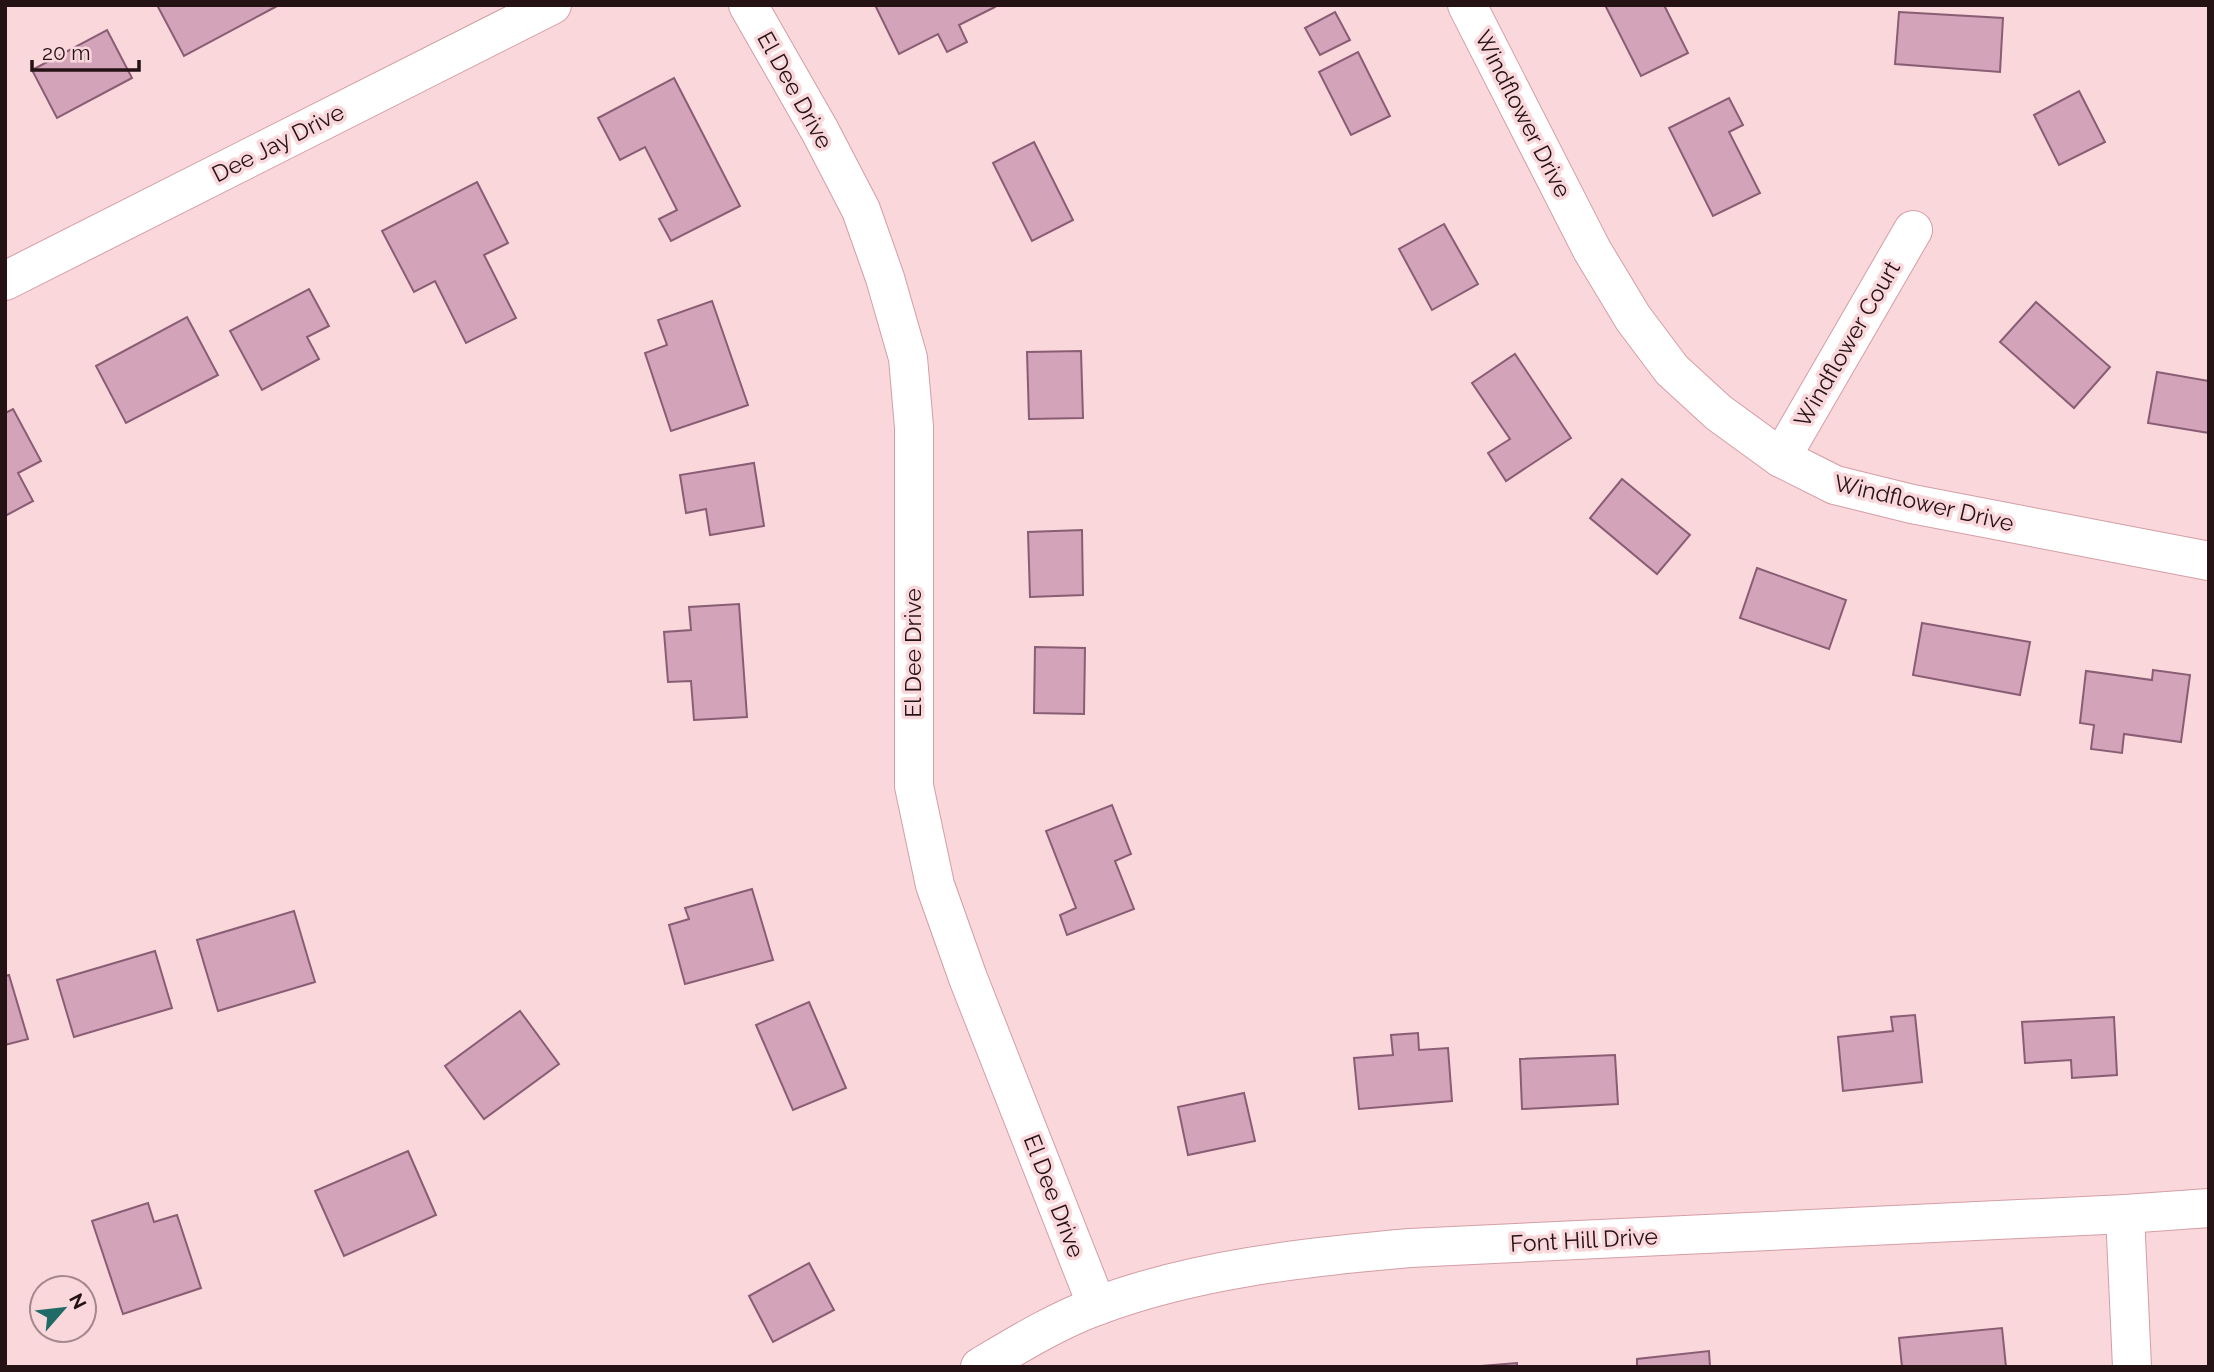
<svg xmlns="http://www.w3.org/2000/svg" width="2214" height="1372" viewBox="0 0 2214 1372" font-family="Raleway,sans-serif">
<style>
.building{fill:#d3a3ba;stroke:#895d73;stroke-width:2}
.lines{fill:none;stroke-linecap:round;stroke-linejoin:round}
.minor-casing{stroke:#d49ea6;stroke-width:40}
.minor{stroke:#fff;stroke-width:38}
.labels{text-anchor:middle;stroke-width:7;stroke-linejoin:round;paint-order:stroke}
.street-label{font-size:23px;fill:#251215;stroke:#f9d7db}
</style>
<rect width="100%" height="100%" fill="#f9d7db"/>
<g class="building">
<path d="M157 5H279L184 56Z"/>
<path d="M875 5H994L995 7 959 25 967 42 947 52 938 34 899 54Z"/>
<path d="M1605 5H1664L1688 53 1641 76Z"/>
<path d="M1335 12 1350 40 1320 55 1305 28Z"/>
<path d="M1899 12 2003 18 2000 72 1895 64Z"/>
<path d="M107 30 132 78 57 118 32 70Z"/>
<path d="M1358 52 1390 116 1351 135 1319 72Z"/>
<path d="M674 78 740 206 671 241 659 219 677 210 645 147 620 160 598 118Z"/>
<path d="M2079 91 2105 142 2059 165 2034 115Z"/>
<path d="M1729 98 1743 125 1729 132 1760 193 1713 216 1669 128Z"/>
<path d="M1034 142 1073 220 1032 241 993 163Z"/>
<path d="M477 182 508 243 484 255 516 318 466 343 435 281 414 292 382 231Z"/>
<path d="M1444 224 1478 284 1432 310 1399 249Z"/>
<path d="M309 289 329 326 307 337 319 359 262 390 230 331Z"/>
<path d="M712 301 748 405 671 431 645 353 667 345 658 320Z"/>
<path d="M2036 302 2110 367 2074 408 2000 342Z"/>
<path d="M187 317 218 375 126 423 96 366Z"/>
<path d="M1081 351 1083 418 1029 419 1027 352Z"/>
<path d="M1515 354 1571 438 1506 481 1488 453 1510 439 1472 383Z"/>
<path d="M2157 372 2209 381V433L2148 423Z"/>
<path d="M13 409 41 461 18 473 33 501 5 516V413Z"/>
<path d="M754 463 764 526 710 535 706 509 686 513 680 475Z"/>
<path d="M1622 479 1690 535 1657 574 1590 518Z"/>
<path d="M1082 530 1083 595 1030 597 1028 532Z"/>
<path d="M1757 568 1846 600 1829 649 1740 618Z"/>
<path d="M739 604 747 717 694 720 691 681 668 682 664 632 691 630 689 607Z"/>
<path d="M1922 623 2030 642 2020 695 1913 675Z"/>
<path d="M1035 647 1085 648 1084 714 1034 713Z"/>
<path d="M2153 670 2190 675 2181 742 2124 734 2122 753 2091 749 2094 725 2080 723 2086 671 2152 680Z"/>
<path d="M1112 805 1131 854 1115 861 1134 909 1067 935 1060 915 1076 908 1046 831Z"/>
<path d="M752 889 773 960 685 984 669 925 689 919 685 908Z"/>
<path d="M294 911 315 982 218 1011 197 940Z"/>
<path d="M155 951 172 1008 74 1037 57 980Z"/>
<path d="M9 975 28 1039 5 1045V976Z"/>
<path d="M809 1002 846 1088 793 1110 756 1025Z"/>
<path d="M520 1011 559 1064 484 1119 445 1066Z"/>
<path d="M1915 1015 1922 1082 1843 1091 1838 1037 1893 1031 1891 1017Z"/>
<path d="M2114 1017 2117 1075 2072 1078 2071 1060 2025 1063 2022 1022Z"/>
<path d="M1418 1033 1419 1050 1448 1048 1452 1101 1359 1109 1354 1058 1393 1055 1391 1035Z"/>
<path d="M1615 1055 1618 1104 1522 1109 1520 1059Z"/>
<path d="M1244 1093 1255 1141 1188 1155 1178 1107Z"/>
<path d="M408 1151 436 1215 344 1256 315 1191Z"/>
<path d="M148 1203 154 1222 177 1215 201 1288 123 1314 92 1221Z"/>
<path d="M809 1263 834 1310 773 1342 749 1296Z"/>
<path d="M2002 1328 2006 1367H1902L1899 1338Z"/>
<path d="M1709 1351 1710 1367H1637V1359Z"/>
<path d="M1517 1363V1367H1468Z"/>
</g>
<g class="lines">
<defs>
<g id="minor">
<path d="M748 5 820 131 861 210 885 278 908 358 914 427V786L935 885 968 978 1097 1306"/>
<path d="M1467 5 1592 250 1633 318 1672 370 1719 413 1781 458 1835 485 1912 504 2209 561"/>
<path d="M5 281 552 5"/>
<path d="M1781 458 1913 230"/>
<path d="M2125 1214 2132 1367"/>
<path d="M980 1367C1017 1345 1056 1321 1097 1306 1195 1269 1307 1257 1410 1248L2125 1214 2209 1208"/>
</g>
</defs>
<use href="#minor" class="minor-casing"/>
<use href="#minor" class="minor"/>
</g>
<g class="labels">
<g class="street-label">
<text transform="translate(795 90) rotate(61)" y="8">El Dee Drive</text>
<text transform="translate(1523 114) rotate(63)" y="8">Windflower Drive</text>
<text transform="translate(278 143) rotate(-27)" y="8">Dee Jay Drive</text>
<text transform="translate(1847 344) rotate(-60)" y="8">Windflower Court</text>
<text transform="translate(1924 503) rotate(13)" y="8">Windflower Drive</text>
<text transform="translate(913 653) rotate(-90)" y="8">El Dee Drive</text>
<text transform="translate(1054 1196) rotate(69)" y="8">El Dee Drive</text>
<text transform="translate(1584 1240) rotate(-3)" y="8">Font Hill Drive</text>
</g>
</g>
<rect width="2214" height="1372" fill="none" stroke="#251215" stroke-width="14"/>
<g transform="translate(63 1309) rotate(62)"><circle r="33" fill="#f9d7db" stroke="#a4888c" stroke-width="2"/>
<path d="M0-5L12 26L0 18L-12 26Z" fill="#206b66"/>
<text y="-10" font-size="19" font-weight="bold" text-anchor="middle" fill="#251215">N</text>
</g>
<path d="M32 60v10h107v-10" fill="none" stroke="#251215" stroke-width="3.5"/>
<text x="42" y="60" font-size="21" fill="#251215" stroke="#f9d7db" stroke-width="5" paint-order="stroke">20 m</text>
</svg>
